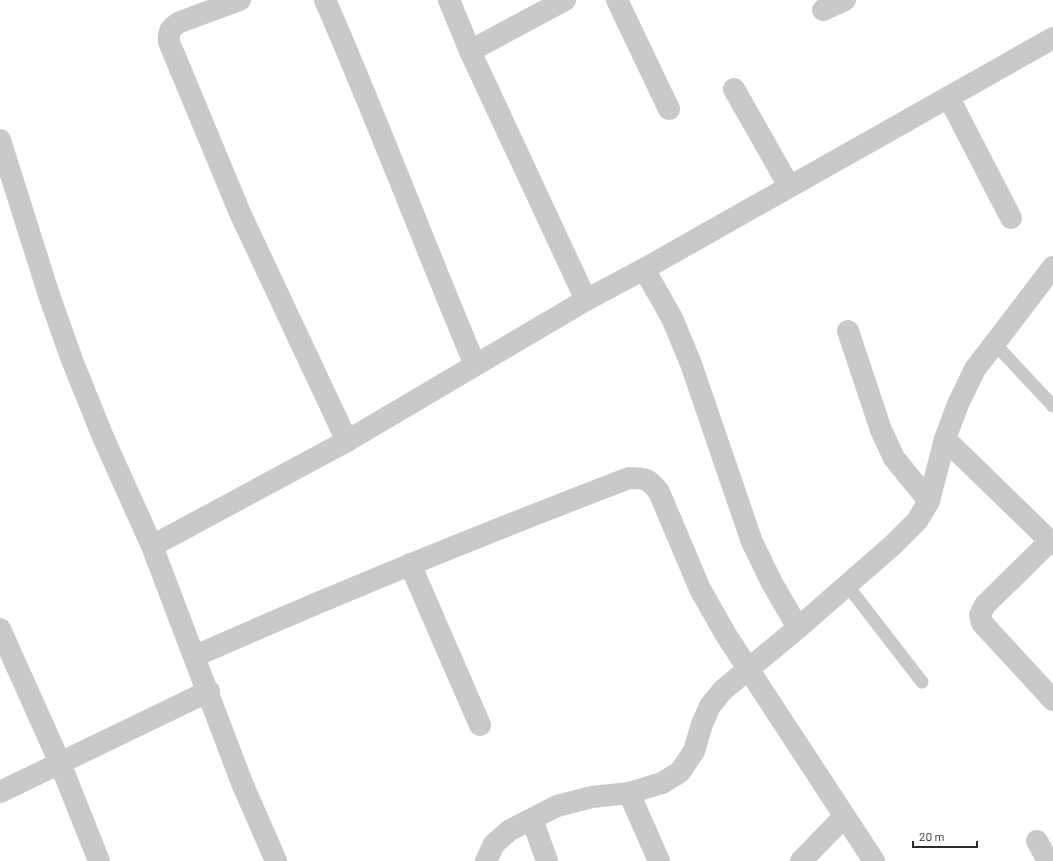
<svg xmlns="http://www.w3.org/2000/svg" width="1053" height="861" viewBox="0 0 1053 861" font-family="Barlow,sans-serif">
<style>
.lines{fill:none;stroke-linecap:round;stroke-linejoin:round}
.lane{stroke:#c9c9c9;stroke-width:13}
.street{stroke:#c9c9c9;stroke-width:22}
</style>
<rect width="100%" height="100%" fill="#fff"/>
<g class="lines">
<g class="lane">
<path d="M995 344 1053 406"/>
<path d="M847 585 922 682"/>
</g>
<g class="street">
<path d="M240 0 180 22C171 27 168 31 169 42L240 213 347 441"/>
<path d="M325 0C378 121 424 244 475 365"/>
<path d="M449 0 470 51 586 300"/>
<path d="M617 0 669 109"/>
<path d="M823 10 845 0"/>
<path d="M470 51 565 0"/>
<path d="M734 89 789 186"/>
<path d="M949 98 1011 218"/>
<path d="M0 140 49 295 72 360 103 437 152 546 242 783 276 861"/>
<path d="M644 269 672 318 691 364 752 542 772 583 798 628"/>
<path d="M848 331 881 430 894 458 929 501"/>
<path d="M945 439 1053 544"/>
<path d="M1050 541 985 605 980 615 982 623 1053 700"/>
<path d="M152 546 347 441 586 300 644 269 1053 38"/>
<path d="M410 564 480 725"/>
<path d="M0 629 60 763 99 861"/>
<path d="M195 656C338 593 483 534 629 478 646 478 649 479 659 492L700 589 726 635 874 861"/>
<path d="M0 792 209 691"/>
<path d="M629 793 659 861"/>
<path d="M532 819 547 861"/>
<path d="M1037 841 1048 861"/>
<path d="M486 861 494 844 510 830 557 806 592 797 629 793 662 783 680 772 694 751 702 724 710 706 723 690 798 628 894 544 917 521 929 501 945 439 958 404 975 369 1053 267"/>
<path d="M801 861 844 817"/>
</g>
</g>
<path d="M913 841v6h64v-6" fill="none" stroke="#2c2c2c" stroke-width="2"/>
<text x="919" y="841" font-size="12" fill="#2c2c2c" stroke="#ffffff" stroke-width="3" paint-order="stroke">20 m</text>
</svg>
